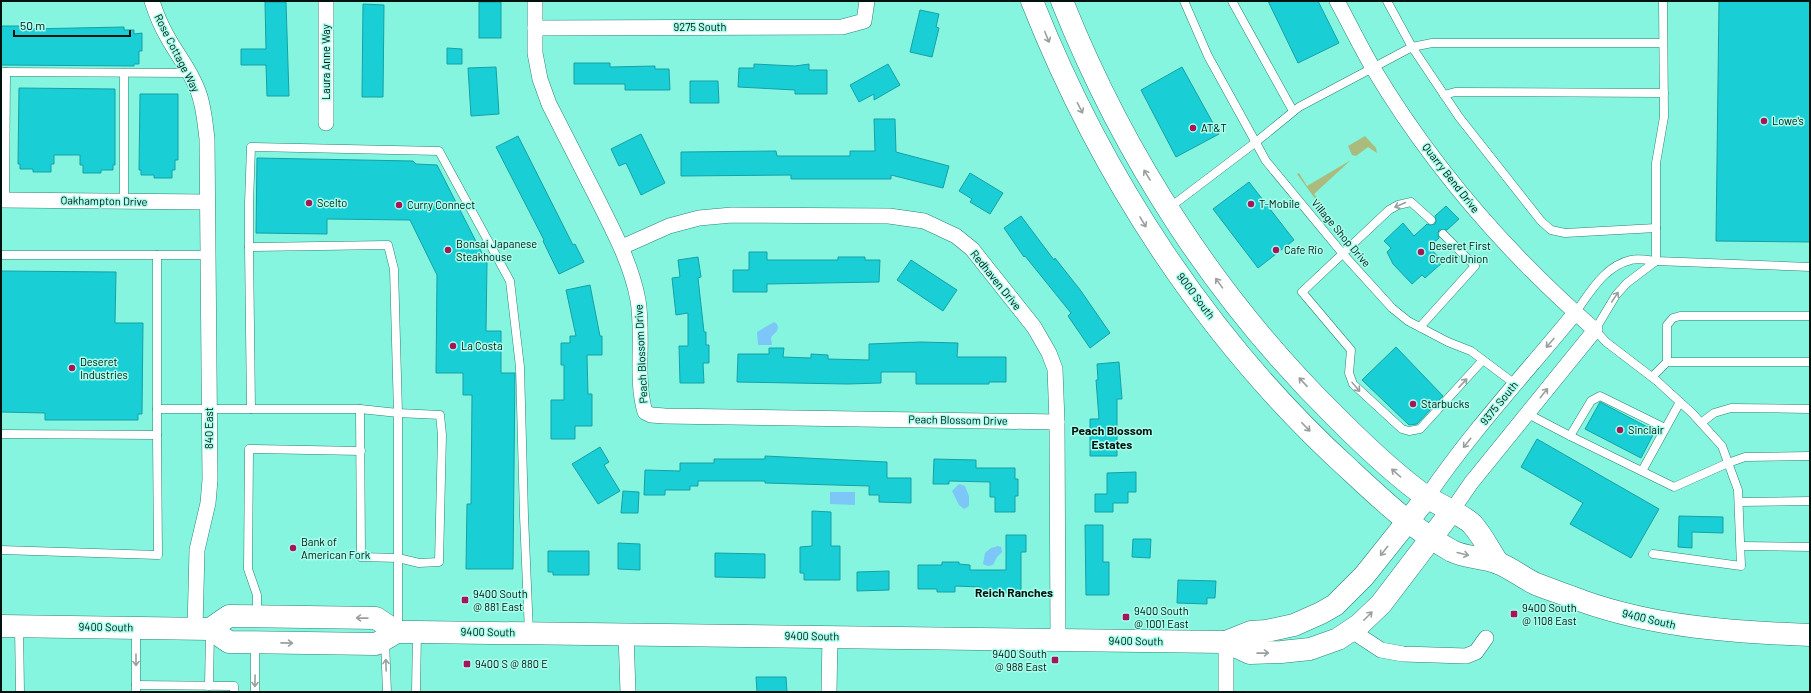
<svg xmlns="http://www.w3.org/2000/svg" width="1811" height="693" viewBox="0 0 1811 693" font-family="Barlow,sans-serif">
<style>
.green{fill:#abba7d}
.water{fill:#7cc6f8}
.building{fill:#19ced5;stroke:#14a1a7}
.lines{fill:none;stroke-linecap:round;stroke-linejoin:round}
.lane-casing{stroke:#2b8374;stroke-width:9}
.street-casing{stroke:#2b8374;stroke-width:16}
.secondary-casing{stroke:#2b8374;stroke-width:23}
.primary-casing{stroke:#2b8374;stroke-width:23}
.lane{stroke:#fff;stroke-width:8}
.street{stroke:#fff;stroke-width:15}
.secondary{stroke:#fff;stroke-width:22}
.primary{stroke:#fff;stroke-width:22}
.oneway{stroke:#99a09f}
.poi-dot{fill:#a41559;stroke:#a9feec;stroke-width:1.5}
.labels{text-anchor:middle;stroke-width:3;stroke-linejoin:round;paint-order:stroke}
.street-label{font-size:11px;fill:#00120e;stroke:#a9feec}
.poi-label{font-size:11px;fill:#00120e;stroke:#a9feec;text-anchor:start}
.neighbourhood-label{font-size:12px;font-weight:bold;fill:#00120e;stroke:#a9feec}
</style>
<rect width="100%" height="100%" fill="#86f5df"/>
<g class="green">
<path d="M1365 136 1376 148 1377 153 1368 147 1356 156 1352 155 1348 146Z"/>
<path d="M1351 160 1314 194 1323 205 1322 208 1297 174 1299 173 1307 186Z"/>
</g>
<g class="water">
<path d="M774 322 777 324C780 332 774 332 771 338L772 345H758L757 332Z"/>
<path d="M959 484 965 486 969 496V506L964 509 959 505 952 491Z"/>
<path d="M830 492H855V505L830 504Z"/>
<path d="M998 546 1001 547 1002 552 997 557 993 565 988 566 983 564 985 553 991 548Z"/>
</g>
<g class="building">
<path d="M1268 1H1318L1339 43 1298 63Z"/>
<path d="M1719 1H1810V242L1716 241Z"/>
<path d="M265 2H286L289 96H267L266 65H241V49H266Z"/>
<rect x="479" y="2" width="22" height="36"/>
<path d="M363 4 384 5 383 97H362Z"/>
<path d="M920 10 939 14 936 27 939 28 932 57 910 52Z"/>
<path d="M1 26H27V29L124 27V30H134V34L142 33V51H139V64H134V66L1 65Z"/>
<path d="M447 48 462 49V64H447Z"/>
<path d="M574 63H610V67L655 66V69H669L670 90H625V84H574Z"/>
<path d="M754 64 795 66 809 64V70H827V94H795V90L738 87 739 68H754Z"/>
<path d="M888 64 900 85 874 100V94L859 102 850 85Z"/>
<path d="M496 67 499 114 471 116 468 68Z"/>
<path d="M1182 67 1219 134 1176 157 1141 90Z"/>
<path d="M690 81H718L719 103H690Z"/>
<path d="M19 88 115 89V165H113V170H101V173H83V165H80V155H54V164H51V172H33V169H20V164H18Z"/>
<path d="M140 94H178V160H175V170H172V178H154V175H141V170H139Z"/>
<path d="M874 119H895L896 152 949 166 943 188 891 175V179H791V175L681 176V152L776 151 777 156H850V151H875Z"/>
<path d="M641 134 665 183 641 195 626 163 619 166 611 149Z"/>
<path d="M518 136 573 245 575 244 584 262 559 274 543 241 544 240 496 147Z"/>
<path d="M257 158 413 161 416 164 437 165 487 263 486 331H501V373H515L513 569H466L467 504H471L472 395H463V373H436L437 275 410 220 327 219V234L256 233Z"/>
<path d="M970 173 1003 193 990 214 970 202 972 199 959 191Z"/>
<path d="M1249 182 1294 240 1258 268 1213 209Z"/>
<path d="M1446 206 1459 219 1447 230H1439L1438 233 1439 238 1429 247 1443 262 1425 278 1422 275 1412 284 1393 264 1387 252 1391 248 1384 241 1403 223 1414 236 1427 224 1430 225 1435 224 1436 221 1435 216Z"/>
<path d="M1021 216 1054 260 1055 258 1081 291 1110 333 1090 348 1068 316 1071 313 1025 256 1024 257 1004 228Z"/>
<path d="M749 252H767V260H838V257H865V260H880L879 282 767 284V292H733V270H749Z"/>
<path d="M698 257 701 277 698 278 704 332H706V345H709V363H703L704 383H680L679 346H688V313L676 315 672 278 680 277 678 260Z"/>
<path d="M911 260 957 290 943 311 897 280Z"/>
<path d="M1 271 116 272 115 323H143L142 414H138V420H45V413L1 412Z"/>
<path d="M590 285 600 336H602V355H587L588 394H592V426H575V439H551V400H564V365H561V343H570V336H576L566 290Z"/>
<path d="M920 342 958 343 957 357H1006V382H989V384H916V372H881V383L848 384 737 382 738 354H769V348H784L783 357 811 358V354L828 355V359L869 360V344Z"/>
<path d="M1396 347 1443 396 1417 424 1409 425 1362 380Z"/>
<path d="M1119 362 1122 399H1117V456H1090V419H1099L1096 380H1098L1097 364Z"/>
<path d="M1600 402 1655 431 1641 458 1585 429Z"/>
<path d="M1537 439 1659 509 1631 558 1570 524 1583 503 1521 467Z"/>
<path d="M600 447 609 462 604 465 620 491 598 504 572 464Z"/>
<path d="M765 456 887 462V478H911V503L879 502V495H869V486L765 483V481H698V486H690V490H665V495H644L645 470 680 471V463H714V459H765Z"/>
<path d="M934 459 976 460V468H1015V479H1018V496H1015V512H995V497H990V482L949 481V484H933Z"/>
<path d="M1136 472V492H1128V503H1113V512H1095V494H1107V473Z"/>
<path d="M623 491 639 492 638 513H621Z"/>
<path d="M812 511 831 512V546H840V580H804V573H800V547L812 546Z"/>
<path d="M1679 516 1723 517V533L1692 532V548L1678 547Z"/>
<path d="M1085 525H1103V562H1109V595H1086Z"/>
<path d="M1006 535H1026V552H1021V593H980V587L955 586V592H937V589H918V565H942V562H959V564L970 565V570H1006Z"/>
<path d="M1133 539H1151L1150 558 1132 557Z"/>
<path d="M618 543 640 544V570L618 569Z"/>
<path d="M548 551H589V575H553V572H548Z"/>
<path d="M715 553 765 554V578L715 577Z"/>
<path d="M889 571V590L857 591V572Z"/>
<path d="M1178 580 1216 581 1215 598H1207V604L1177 603Z"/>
<path d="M756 677H786L787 692H757Z"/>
</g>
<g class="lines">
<defs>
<g id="lane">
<path d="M1184 1 1208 56 1266 161 1343 254 1392 308 1408 321 1448 342 1471 351 1515 384"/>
<path d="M1232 1 1293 111"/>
<path d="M1387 1 1412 47 1459 117 1541 221 1551 230 1565 233 1656 228"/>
<path d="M1663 1 1664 117 1656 163V261L1810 267"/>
<path d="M1 72 190 73"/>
<path d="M124 73V201"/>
<path d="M1444 95 1455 92 1664 93"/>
<path d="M5 200 6 72"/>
<path d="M1169 208 1256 142 1299 107 1412 47 1432 43H1663"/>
<path d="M1431 220 1411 202 1398 205 1389 210 1302 292 1351 350 1349 373 1353 384 1402 429 1409 431 1420 429 1483 360"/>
<path d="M249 247 251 409"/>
<path d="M1 255H208"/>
<path d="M1575 313C1590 293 1604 266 1631 260 1638 258 1648 260 1656 261L1627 283 1616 295 1595 330 1606 342 1657 381 1692 413 1722 446 1738 490 1741 566 1653 554"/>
<path d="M1420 327 1475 266 1443 234"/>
<path d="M1667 362V325L1673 318 1680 316H1810"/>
<path d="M1652 377 1667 362H1810"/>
<path d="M157 409H360"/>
<path d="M1528 414 1570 436 1674 487 1728 463 1745 457 1810 456"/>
<path d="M1701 423 1714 413 1731 408 1810 409"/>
<path d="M1 434 157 435V255"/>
<path d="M1570 436 1591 401 1600 396 1665 428"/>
<path d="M1642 471 1680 402"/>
<path d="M1739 502 1810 501"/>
<path d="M1741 546 1810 547"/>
<path d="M1 550 158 555 157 435"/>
<path d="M257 615V595L248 569 249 449 361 451"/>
<path d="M19 627 20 692"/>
<path d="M398 629C398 557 398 485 398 413L360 409 361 557 398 558 419 563 439 562 442 435 440 415 398 413 394 269 388 245 249 247V203L251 147 439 151 510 281 520 367 524 516 529 633"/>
<path d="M385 641 387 692"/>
<path d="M136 685 234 686V692"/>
<path d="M209 686 210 631"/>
<path d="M136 692V629"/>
<path d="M255 692V643"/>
<path d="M416 692 417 632"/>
</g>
<g id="street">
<path d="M152 1C156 14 161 26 168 38 178 56 191 71 198 91 204 106 205 123 207 139L210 480 208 503 197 550 195 629"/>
<path d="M326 1V123"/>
<path d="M535 1V53L540 79 549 104C565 135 581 166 596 196 613 230 631 263 638 300 644 336 635 379 645 412L651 415 665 416 1057 422"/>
<path d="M1337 1C1349 23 1360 46 1373 68 1432 167 1508 254 1595 330L1471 483 1451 512"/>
<path d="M535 28 842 27 864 21 867 1"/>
<path d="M1 200 207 202"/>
<path d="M622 247 669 226 699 218 732 215 889 216 924 221 956 236 972 249 1034 327 1049 353 1055 369 1057 422 1058 639"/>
<path d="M1427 497C1471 432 1525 374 1575 313"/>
<path d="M1352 631 1381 650 1403 654 1466 656 1476 652 1486 638"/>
<path d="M626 634 628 692"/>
<path d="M1226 642V692"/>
<path d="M829 692 830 636"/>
</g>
<g id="secondary">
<path d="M1 626 210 629 229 616 376 618 397 632"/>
<path d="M210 629 229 642 376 644 397 632H417L1226 642 1250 653 1281 652 1310 649 1338 639 1359 625 1381 604 1451 512"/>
<path d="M1226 642 1251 632 1266 631 1294 625 1321 613 1335 605 1364 576 1427 497"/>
</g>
<g id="primary">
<path d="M1032 1C1102 178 1209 342 1350 470 1381 499 1414 530 1452 551 1466 558 1484 557 1498 563 1511 568 1523 578 1536 584 1551 590 1567 595 1582 601 1655 627 1732 632 1810 635"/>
<path d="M1062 1C1124 157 1218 302 1338 419 1366 447 1393 473 1425 496 1437 504 1463 515 1472 524 1482 535 1490 551 1498 563"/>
</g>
</defs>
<use href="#lane" class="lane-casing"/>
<use href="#street" class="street-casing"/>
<use href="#secondary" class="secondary-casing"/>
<use href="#primary" class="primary-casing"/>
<use href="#lane" class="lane"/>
<use href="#street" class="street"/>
<use href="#secondary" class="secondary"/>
<use href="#primary" class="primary"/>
</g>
<defs><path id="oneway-shaft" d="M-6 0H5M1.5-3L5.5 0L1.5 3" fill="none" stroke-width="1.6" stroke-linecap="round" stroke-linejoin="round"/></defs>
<g class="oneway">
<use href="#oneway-shaft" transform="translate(1047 37) rotate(68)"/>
<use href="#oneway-shaft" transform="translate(1080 108) rotate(63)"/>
<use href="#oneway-shaft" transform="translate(1147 175) rotate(-122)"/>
<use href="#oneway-shaft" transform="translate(1400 205) rotate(156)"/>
<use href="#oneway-shaft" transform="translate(1143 222) rotate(59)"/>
<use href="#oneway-shaft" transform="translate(1219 283) rotate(-126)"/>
<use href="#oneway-shaft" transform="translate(1615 297) rotate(-56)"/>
<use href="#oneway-shaft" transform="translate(1550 343) rotate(131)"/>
<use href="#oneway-shaft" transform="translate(1303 382) rotate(-133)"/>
<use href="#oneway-shaft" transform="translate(1463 383) rotate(-47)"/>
<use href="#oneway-shaft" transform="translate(1356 387) rotate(49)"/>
<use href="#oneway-shaft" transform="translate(1544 393) rotate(-51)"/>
<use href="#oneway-shaft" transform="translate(1306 427) rotate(46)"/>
<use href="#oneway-shaft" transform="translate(1467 443) rotate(129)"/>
<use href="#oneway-shaft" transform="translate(1396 473) rotate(-139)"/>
<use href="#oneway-shaft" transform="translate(1384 551) rotate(128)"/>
<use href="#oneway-shaft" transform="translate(1463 554) rotate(14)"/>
<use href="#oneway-shaft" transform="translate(1368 616) rotate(-45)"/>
<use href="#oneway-shaft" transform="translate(362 618) rotate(-179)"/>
<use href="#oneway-shaft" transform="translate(287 643) rotate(1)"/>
<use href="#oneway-shaft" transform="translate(1263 653) rotate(-1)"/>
<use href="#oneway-shaft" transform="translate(136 660) rotate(90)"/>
<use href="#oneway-shaft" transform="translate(386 665) rotate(-92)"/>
<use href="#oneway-shaft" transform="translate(255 681) rotate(91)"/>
</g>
<g class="poi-dot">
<circle cx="1764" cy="121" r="4"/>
<circle cx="1193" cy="128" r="4"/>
<circle cx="309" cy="203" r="4"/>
<circle cx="1251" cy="204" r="4"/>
<circle cx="399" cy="205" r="4"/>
<circle cx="448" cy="250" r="4"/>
<circle cx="1276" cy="250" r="4"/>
<circle cx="1421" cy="252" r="4"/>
<circle cx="453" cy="346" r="4"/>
<circle cx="72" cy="368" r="4"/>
<circle cx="1413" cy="404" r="4"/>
<circle cx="1620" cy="430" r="4"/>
<circle cx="293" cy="548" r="4"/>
<rect x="461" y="596" width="8" height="8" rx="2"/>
<rect x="1510" y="610" width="8" height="8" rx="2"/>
<rect x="1122" y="613" width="8" height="8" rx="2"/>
<rect x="1051" y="656" width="8" height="8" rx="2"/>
<rect x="463" y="660" width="8" height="8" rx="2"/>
</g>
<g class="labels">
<g class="street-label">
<text x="700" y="31">9275 South</text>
<text transform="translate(177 53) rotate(63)" y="4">Rose Cottage Way</text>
<text transform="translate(326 62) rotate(-90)" y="4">Laura Anne Way</text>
<text transform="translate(1451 178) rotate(52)" y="4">Quarry Bend Drive</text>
<text transform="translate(104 201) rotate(1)" y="4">Oakhampton Drive</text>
<text transform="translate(1341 233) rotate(50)" y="4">Village Shop Drive</text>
<text transform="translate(996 280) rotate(51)" y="4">Redhaven Drive</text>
<text transform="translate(1196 296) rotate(53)" y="4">9000 South</text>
<text transform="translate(641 354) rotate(-93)" y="4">Peach Blossom Drive</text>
<text transform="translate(1499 403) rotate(-51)" y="4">9375 South</text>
<text transform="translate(958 420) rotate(1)" y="4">Peach Blossom Drive</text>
<text transform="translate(209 428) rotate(-90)" y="4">840 East</text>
<text transform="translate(1649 619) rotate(13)" y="4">9400 South</text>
<text transform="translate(106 627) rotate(1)" y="4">9400 South</text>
<text transform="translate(488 632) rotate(1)" y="4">9400 South</text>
<text transform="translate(812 636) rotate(1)" y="4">9400 South</text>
<text transform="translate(1136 641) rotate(1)" y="4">9400 South</text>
</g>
<g class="poi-label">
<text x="1772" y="125">Lowe's</text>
<text x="1201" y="132">AT&amp;T</text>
<text x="317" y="207">Scelto</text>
<text x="1259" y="208">T-Mobile</text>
<text x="407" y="209">Curry Connect</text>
<text x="456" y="248">Bonsai Japanese<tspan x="456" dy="13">Steakhouse</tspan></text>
<text x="1429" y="250">Deseret First<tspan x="1429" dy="13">Credit Union</tspan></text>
<text x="1284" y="254">Cafe Rio</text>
<text x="461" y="350">La Costa</text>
<text x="80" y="366">Deseret<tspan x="80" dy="13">Industries</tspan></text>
<text x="1421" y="408">Starbucks</text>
<text x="1628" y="434">Sinclair</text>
<text x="301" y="546">Bank of<tspan x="301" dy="13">American Fork</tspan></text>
<text x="473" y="598">9400 South<tspan x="473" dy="13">@ 881 East</tspan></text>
<text x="1522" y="612">9400 South<tspan x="1522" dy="13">@ 1108 East</tspan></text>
<text x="1134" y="615">9400 South<tspan x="1134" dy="13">@ 1001 East</tspan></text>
<text x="1047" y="658" text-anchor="end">9400 South<tspan x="1047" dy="13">@ 988 East</tspan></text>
<text x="475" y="668">9400 S @ 880 E</text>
</g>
<g class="neighbourhood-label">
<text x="1112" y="435">Peach Blossom<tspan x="1112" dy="14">Estates</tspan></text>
<text x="1014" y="597">Reich Ranches</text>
</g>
</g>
<rect width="1811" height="693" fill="none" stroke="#00120e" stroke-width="4"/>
<path d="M14 30v6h116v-6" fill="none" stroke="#00120e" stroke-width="2"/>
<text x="20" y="30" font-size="12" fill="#00120e" stroke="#a9feec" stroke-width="3" paint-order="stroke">50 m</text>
</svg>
